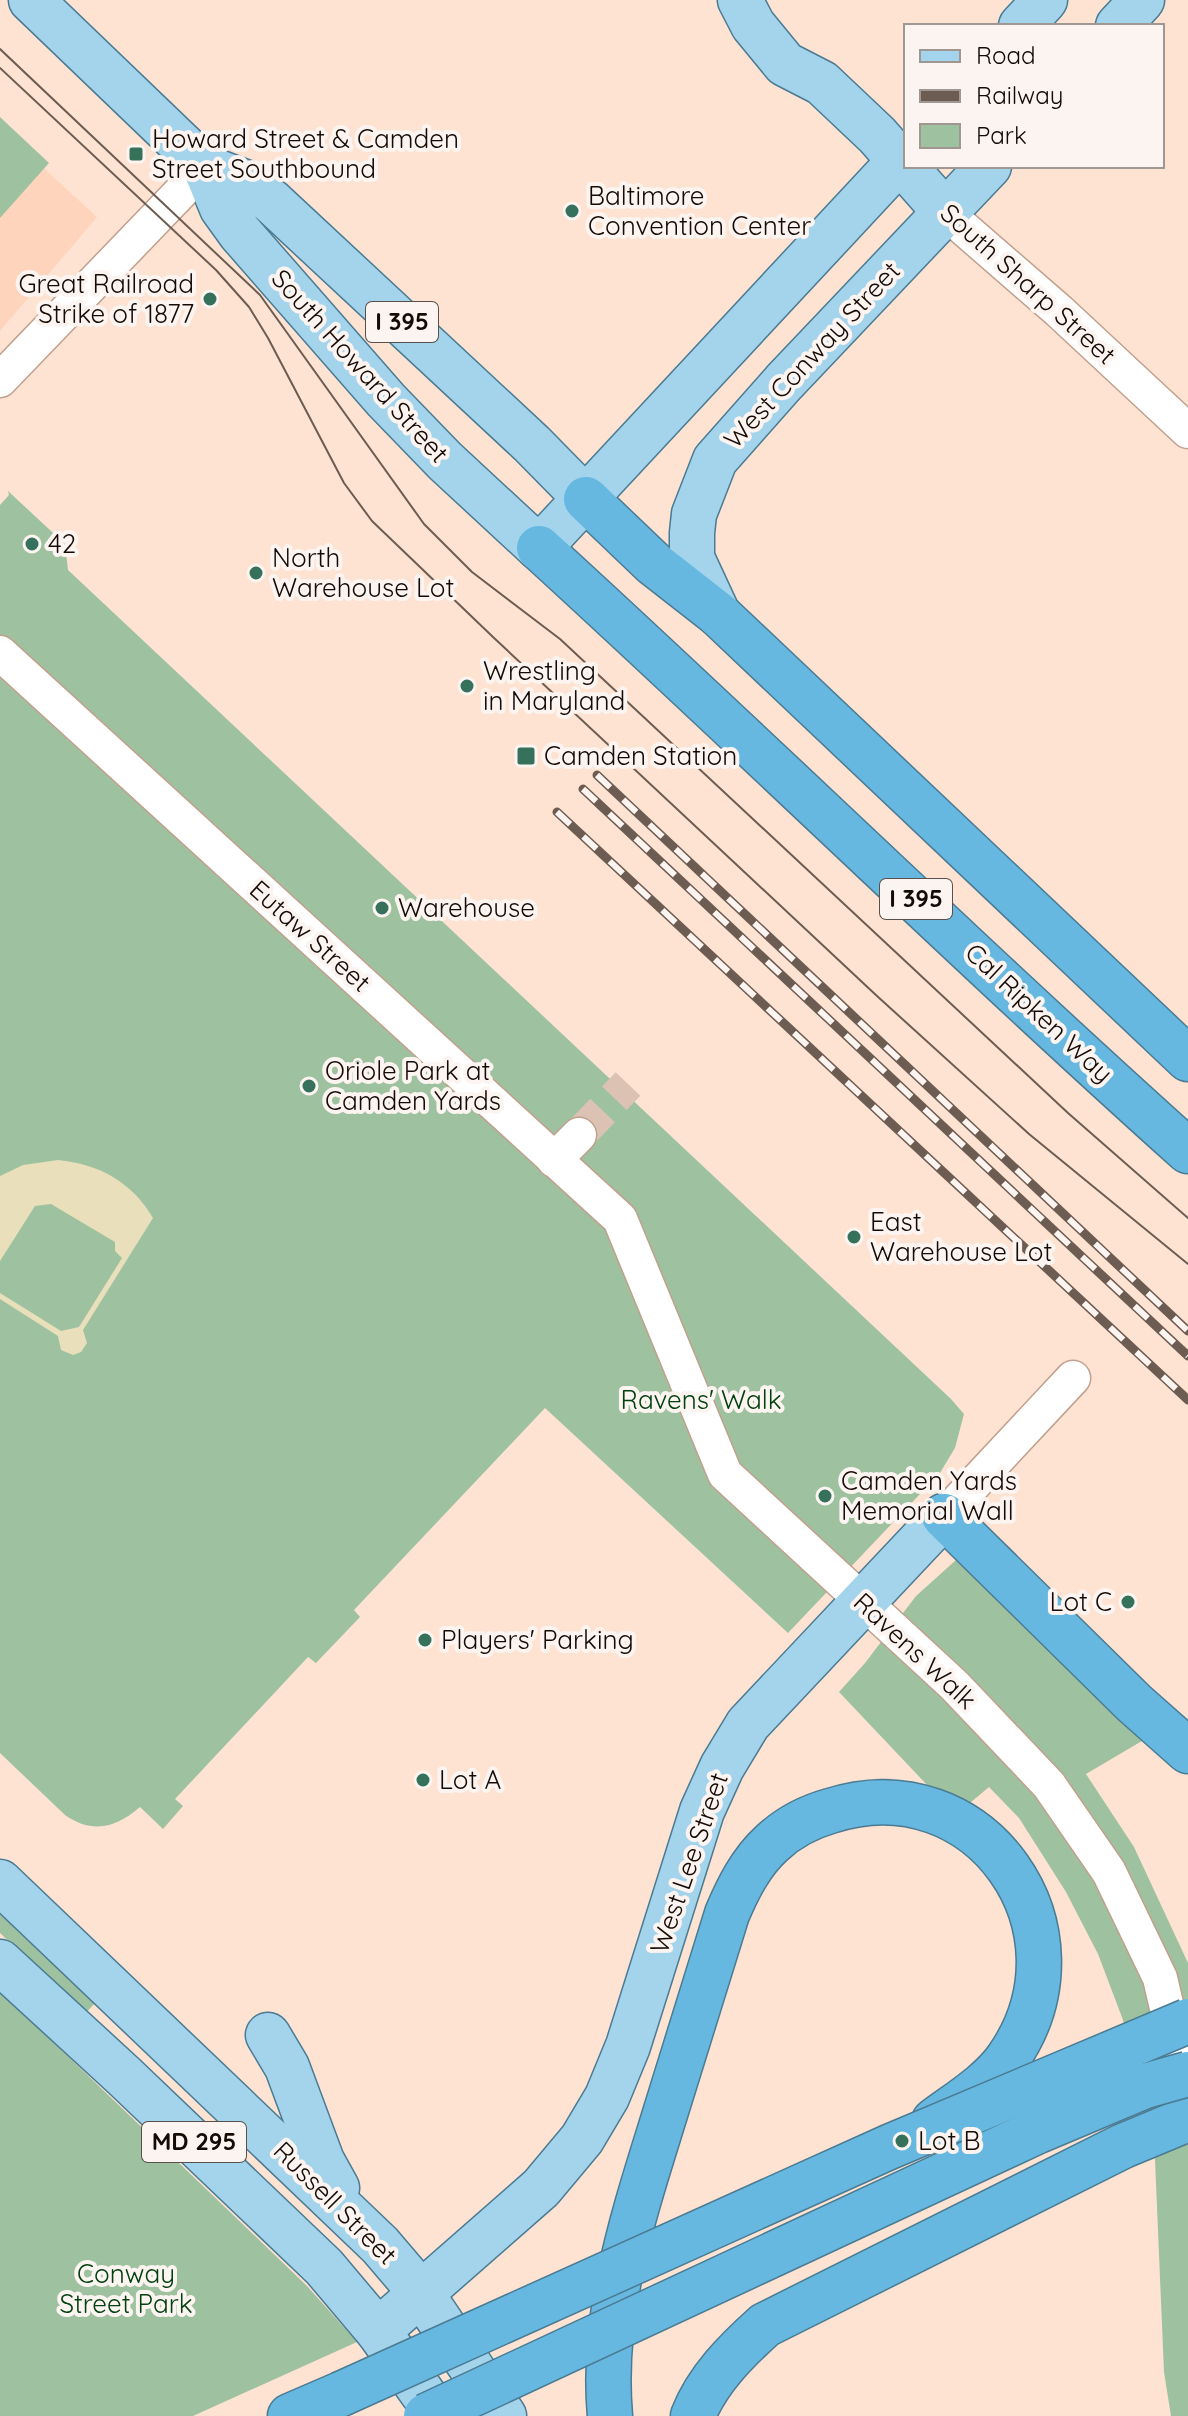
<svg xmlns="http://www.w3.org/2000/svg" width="1188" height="2416" viewBox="0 0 1188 2416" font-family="Quicksand,sans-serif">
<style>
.built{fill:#fed5bc}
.green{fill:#9ec2a0}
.sand{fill:#e9dfba}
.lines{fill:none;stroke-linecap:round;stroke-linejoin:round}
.minor-tunnel{stroke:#dbc2b3;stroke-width:34;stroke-dasharray:34 17;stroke-linecap:butt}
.minor-casing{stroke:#c1a08d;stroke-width:37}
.major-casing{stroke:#4a7b93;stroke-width:47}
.highway-casing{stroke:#4a7b93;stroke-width:47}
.minor{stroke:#fff;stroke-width:34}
.major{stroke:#a3d4ec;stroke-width:44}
.highway{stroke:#66b8e0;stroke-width:44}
.tram{stroke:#6d5c52;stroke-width:2}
.rail-casing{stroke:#6d5c52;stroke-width:9}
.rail{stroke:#fcf4f0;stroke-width:6;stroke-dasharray:18;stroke-linecap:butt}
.highway-bridge-casing{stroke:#4a7b93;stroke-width:47;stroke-linecap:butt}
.highway-bridge{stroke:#66b8e0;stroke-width:44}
.poi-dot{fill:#35715b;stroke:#fcf4f0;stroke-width:3}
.labels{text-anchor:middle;stroke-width:8;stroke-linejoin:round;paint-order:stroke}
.shield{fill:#fcf4f0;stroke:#5a504b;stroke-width:2}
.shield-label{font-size:24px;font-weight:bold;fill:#150a04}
.poi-label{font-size:26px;fill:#150a04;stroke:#fcf4f0;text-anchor:start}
.street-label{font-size:26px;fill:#150a04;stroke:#fcf4f0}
.park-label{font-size:26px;fill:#004110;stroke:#fcf4f0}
</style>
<rect width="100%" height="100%" fill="#fee3d2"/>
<path class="built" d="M0 128 97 217 0 331Z"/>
<g class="green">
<path d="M0 117 49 163 0 218Z"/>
<path d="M8 491 65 544 68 570 951 1399 964 1414 955 1448 940 1473 788 1633 545 1408 354 1610 360 1617 316 1663 308 1657 175 1799 183 1806 163 1829 140 1807C116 1828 92 1834 65 1815L0 1753V505L9 495Z"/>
<path d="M956 1560 1147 1738 1086 1774 1134 1847 1188 1963V2416H1171L1164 2372 1155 2160 1123 2020 1098 1954 1066 1892 1019 1818 989 1787 970 1803 928 1786 839 1692 865 1663 916 1596Z"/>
<path d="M0 1913 95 2003 85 2014 0 1933Z"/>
<path d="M0 1991 307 2286 357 2342 193 2416H0Z"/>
</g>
<path class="sand" d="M58 1160C99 1164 132 1182 153 1218L83 1330 87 1343 81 1352 73 1355 61 1350 58 1336 0 1299V1293L61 1331 79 1327 122 1258 115 1251V1242L51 1204 35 1206 0 1261V1176L23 1165Z"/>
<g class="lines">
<path class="minor-tunnel" d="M579 1135 628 1084"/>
<defs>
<g id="minor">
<path d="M945 212 1059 311 1188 431"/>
<path d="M0 380 205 167"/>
<path d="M0 653 620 1219 725 1474 954 1685 1049 1785 1109 1872 1160 1978 1188 2098"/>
<path d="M554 1160 579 1135"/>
<path d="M944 1516 1073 1378"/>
</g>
<g id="major">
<path d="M31 0 205 167 247 183 271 201 532 444 586 499"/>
<path d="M740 0 753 25 785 64 822 83 877 135 945 212"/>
<path d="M1021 26 1045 0"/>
<path d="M1118 26 1142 0"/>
<path d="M205 167 222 208 240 233 386 400 445 461 539 548 906 154"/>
<path d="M718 614 692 558V533L694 514 715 460 784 382 989 166"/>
<path d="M0 1882 380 2245 421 2293 504 2416"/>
<path d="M0 1962 124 2076 324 2267 378 2331 439 2416"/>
<path d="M268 2035 287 2067 322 2161 337 2188"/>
<path d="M378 2331 541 2188 582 2139 607 2097 628 2046 702 1811 722 1767 748 1724 944 1516"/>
</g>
<g id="highway">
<path d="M586 499 654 564 718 614 1188 1059"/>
<path d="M539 548C757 747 968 954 1188 1151"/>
<path d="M944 1516 1134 1703 1188 1751"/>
<path d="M290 2416 341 2394"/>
<path d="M610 2416C601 2317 631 2223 660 2130 682 2058 704 1986 727 1914 738 1888 751 1862 772 1843 788 1828 809 1817 830 1811 980 1762 1097 1930 1008 2058 991 2083 958 2103 934 2121"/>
<path d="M693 2416C707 2380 736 2351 765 2325L1123 2146 1188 2119"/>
</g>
</defs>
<use href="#minor" class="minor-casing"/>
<use href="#major" class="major-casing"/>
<use href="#highway" class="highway-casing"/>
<use href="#minor" class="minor"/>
<use href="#major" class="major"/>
<use href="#highway" class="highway"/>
<g class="tram">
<path d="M0 49 260 295 424 524 472 572 560 639 1068 1113 1188 1218"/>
<path d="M0 68 216 270 249 307 268 338 344 483 372 521 493 637 877 996 1029 1134 1188 1264"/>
</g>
<defs>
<g id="rail">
<path d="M597 775 1188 1331"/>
<path d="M583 789 1188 1356"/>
<path d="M557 812 1188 1400"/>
</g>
</defs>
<use href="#rail" class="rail-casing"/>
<use href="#rail" class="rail"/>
<defs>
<g id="highway-bridge">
<path d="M341 2394 889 2147 1188 2021"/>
<path d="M426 2416 1038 2131 1145 2086 1188 2074"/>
</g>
</defs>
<use href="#highway-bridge" class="highway-bridge-casing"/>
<use href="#highway-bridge" class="highway-bridge"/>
</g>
<g class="poi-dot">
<rect x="128" y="146" width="16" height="16" rx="4"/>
<circle cx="572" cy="211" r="8"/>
<circle cx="210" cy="299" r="8"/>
<circle cx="32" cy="544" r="8"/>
<circle cx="256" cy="573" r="8"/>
<circle cx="467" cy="686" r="8"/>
<rect x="516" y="746" width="20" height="20" rx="4"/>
<circle cx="382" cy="908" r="8"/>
<circle cx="309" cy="1086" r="8"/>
<circle cx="854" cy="1237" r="8"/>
<circle cx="825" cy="1496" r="8"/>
<circle cx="1128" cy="1602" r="8"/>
<circle cx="425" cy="1640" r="8"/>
<circle cx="423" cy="1780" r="8"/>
<circle cx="902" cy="2141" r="8"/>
</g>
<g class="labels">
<g class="shield">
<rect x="366" y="302" width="72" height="40" rx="6"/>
<rect x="880" y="879" width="72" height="40" rx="6"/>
<rect x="142" y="2122" width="104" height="40" rx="6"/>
</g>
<g class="shield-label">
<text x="402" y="330">I 395</text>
<text x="916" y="907">I 395</text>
<text x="194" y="2150">MD 295</text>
</g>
<g class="poi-label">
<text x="152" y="148">Howard Street &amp; Camden<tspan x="152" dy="30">Street Southbound</tspan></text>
<text x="588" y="205">Baltimore<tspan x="588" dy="30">Convention Center</tspan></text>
<text x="194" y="293" text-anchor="end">Great Railroad<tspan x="194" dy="30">Strike of 1877</tspan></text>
<text x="48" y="553">42</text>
<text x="272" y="567">North<tspan x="272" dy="30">Warehouse Lot</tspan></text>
<text x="483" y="680">Wrestling<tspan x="483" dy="30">in Maryland</tspan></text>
<text x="544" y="765">Camden Station</text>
<text x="398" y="917">Warehouse</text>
<text x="325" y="1080">Oriole Park at<tspan x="325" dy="30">Camden Yards</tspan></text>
<text x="870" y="1231">East<tspan x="870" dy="30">Warehouse Lot</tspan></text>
<text x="841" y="1490">Camden Yards<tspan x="841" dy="30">Memorial Wall</tspan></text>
<text x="1112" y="1611" text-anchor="end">Lot C</text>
<text x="441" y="1649">Players' Parking</text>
<text x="439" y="1789">Lot A</text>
<text x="918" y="2150">Lot B</text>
</g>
<g class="street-label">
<text transform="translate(1028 284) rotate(42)" y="9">South Sharp Street</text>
<text transform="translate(812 355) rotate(-47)" y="9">West Conway Street</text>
<text transform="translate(360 366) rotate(48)" y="9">South Howard Street</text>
<text transform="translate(310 936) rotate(42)" y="9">Eutaw Street</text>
<text transform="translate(1039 1013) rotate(43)" y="9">Cal Ripken Way</text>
<text transform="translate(915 1651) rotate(43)" y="9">Ravens Walk</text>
<text transform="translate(689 1863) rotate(-71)" y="9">West Lee Street</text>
<text transform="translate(335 2203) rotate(45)" y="9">Russell Street</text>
</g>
<g class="park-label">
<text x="701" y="1409">Ravens' Walk</text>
<text x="126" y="2283">Conway<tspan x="126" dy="30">Street Park</tspan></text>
</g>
</g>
<rect x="904" y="24" width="260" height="144" fill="#fcf4f0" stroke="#a09692" stroke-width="2"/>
<rect x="920" y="50" width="40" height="12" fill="#a3d4ec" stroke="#a09692" stroke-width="2"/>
<text x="976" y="64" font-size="24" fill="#150a04">Road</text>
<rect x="920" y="90" width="40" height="12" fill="#6d5c52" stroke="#a09692" stroke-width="2"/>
<text x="976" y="104" font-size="24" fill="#150a04">Railway</text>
<rect x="920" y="124" width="40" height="24" fill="#9ec2a0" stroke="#a09692" stroke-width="2"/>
<text x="976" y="144" font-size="24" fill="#150a04">Park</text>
</svg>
